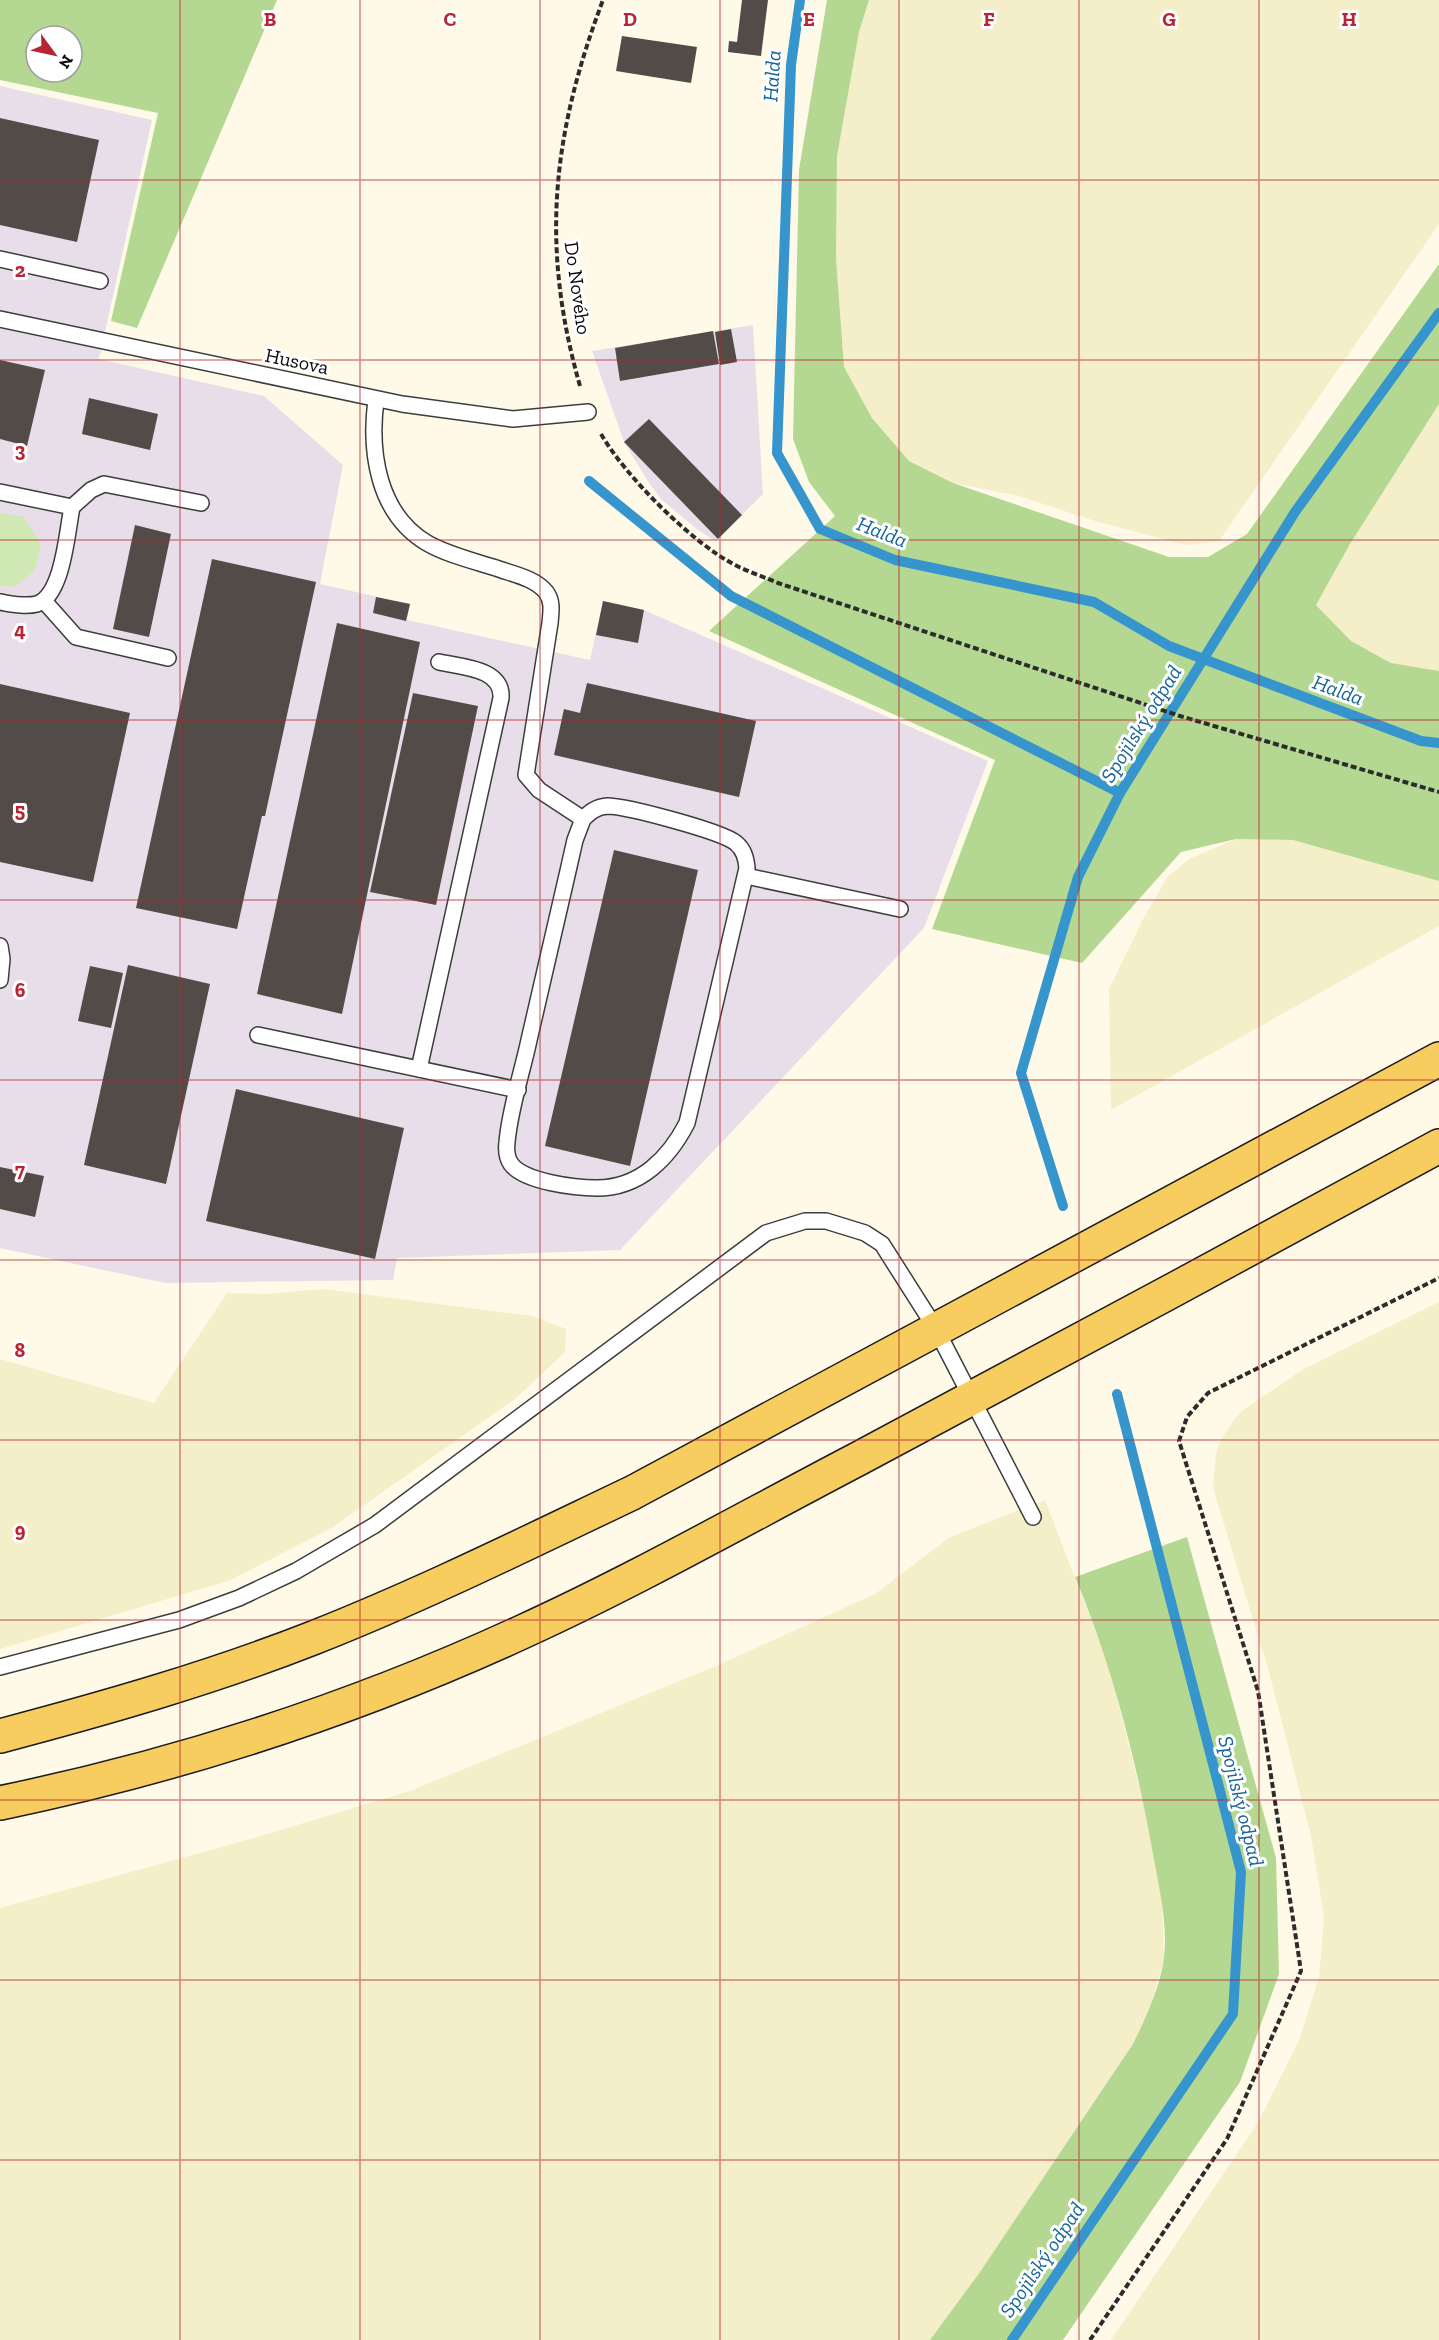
<svg xmlns="http://www.w3.org/2000/svg" width="1439" height="2340" viewBox="0 0 1439 2340" font-family="'Zilla Slab',serif">
<style>
.industrial{fill:#e8deea}
.farmland{fill:#f4eec9}
.green{fill:#d0e8b3}
.forest{fill:#b4d892;fill-rule:evenodd}
.lines{fill:none;stroke-linecap:round;stroke-linejoin:round}
.stream{stroke:#3595cc;stroke-width:10}
.building{fill:#534b47}
.service-casing{stroke:#3d3d3d;stroke-width:18}
.primary-casing{stroke:#1b1b1b;stroke-width:36}
.path{stroke:#2c2c2c;stroke-width:4;stroke-dasharray:6 3;stroke-linecap:butt}
.service{stroke:#fff;stroke-width:15}
.primary{stroke:#f8cd5f;stroke-width:33}
.grid{fill:none;stroke:#b82431;stroke-width:1.5;stroke-opacity:0.55}
.labels{text-anchor:middle;stroke-width:6;stroke-linejoin:round;paint-order:stroke}
.street-label{font-size:20px;fill:#0a0a0a;stroke:#fff}
.water-label{font-size:21px;font-style:italic;fill:#16659a;stroke:#fff}
.grid-label{font-size:20px;text-anchor:middle;font-weight:bold;fill:#b82431;stroke:#fff;stroke-width:6;stroke-linejoin:round;paint-order:stroke}
</style>
<rect width="100%" height="100%" fill="#fffae8"/>
<g class="industrial">
<path d="M0 86 152 120 99 359 264 396 343 465 320 584 410 604 407 620 590 660 603 601 644 610 988 761 924 928 620 1250 397 1258 393 1280 165 1283 0 1248Z"/>
<path d="M753 325 763 494 715 541 698 530 661 499 649 483 624 442 592 351Z"/>
</g>
<g class="farmland">
<path d="M869 0H1439V224L1219 541 1185 545 1095 521 1019 496 953 483 909 461 872 418 844 367 836 258 837 156 859 32Z"/>
<path d="M1439 404V671L1391 663 1351 641 1316 605 1350 544Z"/>
<path d="M1236 839 1293 840 1439 881V926L1111 1110 1109 989 1142 921 1168 876 1191 858Z"/>
<path d="M323 1289 532 1316 566 1329 565 1352 515 1399 333 1527 231 1580 0 1649V1359L154 1403 227 1293 265 1294Z"/>
<path d="M1439 1302V2340H1111L1259 2121 1300 2038 1319 1977 1324 1917 1311 1836 1269 1672 1213 1488 1216 1453 1221 1439 1239 1413 1302 1370Z"/>
<path d="M1045 1500 1110 1669 1145 1811 1162 1900 1164 1959 1151 2006 1133 2044 980 2272 930 2340H0V1908L247 1840 410 1791 716 1666 875 1594 950 1537Z"/>
</g>
<path class="green" d="M0 513 24 517 41 544 35 570 14 587 0 585Z"/>
<g class="forest">
<path d="M0 0H277L137 328 111 321 158 113 0 80ZM36 36H72V72H36Z"/>
<path d="M827 0H869L859 32 837 156 836 258 844 367 872 418 909 461 953 483 1169 557H1208L1247 534 1439 264V404L1350 544 1316 605 1351 641 1391 663 1439 671V881L1293 840 1236 839 1181 852 1082 963 932 929 995 760 709 631 835 516 809 482 793 439 799 170Z"/>
<path d="M1187 1537 1276 1858 1279 1974 1240 2082 1063 2340H930L980 2272 1133 2044C1146 2017 1160 1988 1164 1958 1168 1924 1159 1887 1153 1854 1136 1759 1112 1665 1075 1577Z"/>
</g>
<g class="lines">
<g class="stream">
<path d="M800 0 791 65 777 453 820 529 895 560 1094 602 1169 646 1421 741 1439 743"/>
<path d="M589 481 731 596 1120 793"/>
<path d="M1063 1206 1021 1073 1078 877 1120 793 1295 512 1439 313"/>
<path d="M1012 2340 1233 2014 1241 1872 1117 1394"/>
</g>
</g>
<g class="building">
<path d="M742 0H768L761 56 728 52 729 41 737 42Z"/>
<path d="M622 36 697 47 691 83 616 71Z"/>
<path d="M0 118 99 140 77 242 0 225Z"/>
<path d="M731 329 737 362 720 365 715 332Z"/>
<path d="M713 331 719 364 620 381 615 348Z"/>
<path d="M0 360 45 370 27 446 0 439Z"/>
<path d="M89 398 158 414 150 450 82 434Z"/>
<path d="M649 419 742 515 718 539 624 442Z"/>
<path d="M135 525 171 534 149 637 113 629Z"/>
<path d="M212 559 316 582 265 816H262L237 929 136 908Z"/>
<path d="M376 597 410 604 406 621 373 613Z"/>
<path d="M603 601 644 610 638 643 596 635Z"/>
<path d="M337 623 420 642 342 1014 257 994Z"/>
<path d="M587 683 756 721 739 797 554 755 564 709 580 713Z"/>
<path d="M0 684 130 713 93 882 0 862Z"/>
<path d="M413 693 478 706 436 905 370 892Z"/>
<path d="M614 850 698 870 630 1166 545 1146Z"/>
<path d="M128 965 210 984 166 1184 84 1165Z"/>
<path d="M90 966 123 973 111 1028 78 1021Z"/>
<path d="M236 1089 404 1128 375 1259 206 1221Z"/>
<path d="M0 1167 44 1176 35 1217 0 1209Z"/>
</g>
<g class="lines">
<defs>
<g id="service">
<path d="M0 259 100 281"/>
<path d="M0 319 402 404 513 419 588 412"/>
<path d="M376 400C369 452 378 514 427 543 448 555 474 561 496 568 512 574 535 578 546 592 553 601 551 612 550 623L526 775 539 790 583 819 575 840C560 907 544 974 529 1040 522 1073 510 1108 507 1142 506 1150 507 1158 511 1164 524 1182 576 1188 597 1188 640 1188 669 1158 687 1123L747 868C746 858 744 850 736 843 721 831 626 806 607 806 596 807 590 812 583 819"/>
<path d="M0 492 72 507C67 532 63 595 37 604 25 607 12 604 0 602"/>
<path d="M72 507 91 490 104 484 201 503"/>
<path d="M44 601 76 637 168 658"/>
<path d="M746 876 900 909"/>
<path d="M0 946 2 959 0 980"/>
<path d="M258 1035 518 1090"/>
<path d="M419 1069 501 698C503 668 461 667 439 662"/>
<path d="M0 1667 179 1620 239 1598 296 1571 375 1525 766 1233 805 1221H826L865 1233 882 1244 936 1329 1033 1517"/>
</g>
<g id="primary">
<path d="M0 1736C106 1708 211 1678 313 1638 422 1595 527 1543 632 1493L1439 1059"/>
<path d="M0 1803C179 1766 357 1708 522 1632 636 1580 745 1518 856 1460 1051 1357 1245 1251 1439 1146"/>
</g>
</defs>
<use href="#service" class="service-casing"/>
<use href="#primary" class="primary-casing"/>
<g class="path">
<path d="M580 386C540 246 552 135 603 0"/>
<path d="M601 434C626 477 691 542 735 565 749 572 764 577 778 583L1180 716 1439 792"/>
<path d="M1090 2340 1227 2139 1301 1971 1258 1691 1179 1441 1187 1417 1208 1393 1439 1278"/>
</g>
<use href="#service" class="service"/>
<use href="#primary" class="primary"/>
</g>
<path class="grid" d="M180 0V2340M360 0V2340M540 0V2340M720 0V2340M899 0V2340M1079 0V2340M1259 0V2340M0 180H1439M0 360H1439M0 540H1439M0 720H1439M0 900H1439M0 1080H1439M0 1260H1439M0 1440H1439M0 1620H1439M0 1800H1439M0 1980H1439M0 2160H1439"/>
<g class="labels">
<g class="street-label">
<text transform="translate(578 288) rotate(82)" y="7">Do Nového</text>
<text transform="translate(297 361) rotate(12)" y="7">Husova</text>
</g>
<g class="water-label">
<text transform="translate(772 76) rotate(-86)" y="7">Halda</text>
<text transform="translate(882 532) rotate(21)" y="7">Halda</text>
<text transform="translate(1338 690) rotate(20)" y="7">Halda</text>
<text transform="translate(1141 724) rotate(-58)" y="7">Spojilský odpad</text>
<text transform="translate(1241 1801) rotate(76)" y="7">Spojilský odpad</text>
<text transform="translate(1042 2260) rotate(-56)" y="7">Spojilský odpad</text>
</g>
</g>
<g class="grid-label">
<text x="270" y="26">B</text>
<text x="450" y="26">C</text>
<text x="630" y="26">D</text>
<text x="809" y="26">E</text>
<text x="989" y="26">F</text>
<text x="1169" y="26">G</text>
<text x="1349" y="26">H</text>
<text x="20" y="277">2</text>
<text x="20" y="457">3</text>
<text x="20" y="637">4</text>
<text x="20" y="817">5</text>
<text x="20" y="997">6</text>
<text x="20" y="1177">7</text>
<text x="20" y="1357">8</text>
<text x="20" y="1537">9</text>
</g>
<g transform="translate(54 54) rotate(123)"><circle r="28" fill="#ffffff" stroke="#9d9d9d" stroke-width="1.5"/>
<path d="M0-4.5L10 22L0 15L-10 22Z" fill="#b82431"/>
<text y="-9" font-size="16" font-weight="bold" text-anchor="middle" fill="#0a0a0a">N</text>
</g>
</svg>
